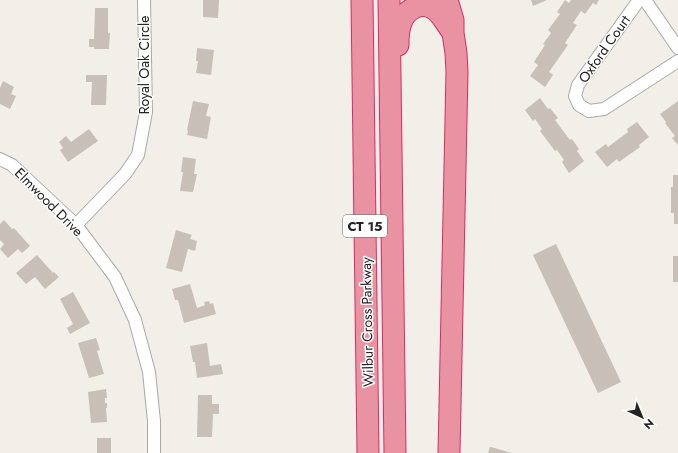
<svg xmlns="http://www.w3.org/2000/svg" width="678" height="453" viewBox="0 0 678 453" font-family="Jost,sans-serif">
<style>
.building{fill:#c7bfb8}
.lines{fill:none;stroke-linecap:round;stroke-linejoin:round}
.minor-casing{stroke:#a9a9a9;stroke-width:14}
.motorway-casing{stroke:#dc2a67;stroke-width:23}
.minor{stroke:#fff;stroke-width:12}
.motorway{stroke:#e892a2;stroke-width:21}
.labels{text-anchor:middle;stroke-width:3;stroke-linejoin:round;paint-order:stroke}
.shield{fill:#fff;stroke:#646464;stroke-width:1}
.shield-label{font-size:13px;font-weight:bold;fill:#222}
.street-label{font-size:14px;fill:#222;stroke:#fff}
</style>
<rect width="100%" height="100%" fill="#f2efe9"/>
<g class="building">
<path d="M203 0H219L218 18 203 17Z"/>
<path d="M531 0H547L533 6Z"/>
<path d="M565 0 569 3 571 0H599L596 5 593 3 585 14 581 11 573 23 577 25 565 43 568 45 549 72 553 75 545 87 530 76 538 65 534 62 545 45 543 44 551 33 548 30 560 14 557 12Z"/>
<path d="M95 8H108V33H110L109 49H94V47H89V39H94Z"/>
<path d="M197 48 214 50 211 75 196 73 198 61H196Z"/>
<path d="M86 75H107L106 105H91L92 82H86Z"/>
<path d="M3 81 14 87 11 94 16 96 10 109 0 104V88Z"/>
<path d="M540 98 548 109 550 108 558 118 555 120 570 140 572 139 579 149 577 151 584 161 569 173 562 162 564 160 557 150 555 151 540 131 542 129 535 119 533 121 525 110Z"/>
<path d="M193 101 209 104 206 116 211 117 207 139 187 135 188 131 187 130Z"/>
<path d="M678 101V145L672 138 675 136 665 123 666 122 660 114Z"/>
<path d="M637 122 649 137 639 145 640 147 619 162 617 159 607 167 595 152 606 144 608 147 628 132 627 129Z"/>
<path d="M89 129 98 141 68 162 60 150 63 148 59 142 66 136 71 142Z"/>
<path d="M183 157 196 159 194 174H197L193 192 180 191 183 172H181Z"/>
<path d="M673 175H678V224H674V213H671V187H673Z"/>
<path d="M4 220 12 229 14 228 30 246 22 253 18 249 8 258 0 249 4 244 0 240V224Z"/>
<path d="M176 230 192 235 190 239 197 241 195 251 188 249 182 272 166 268Z"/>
<path d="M556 244 621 382 598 393 533 255Z"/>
<path d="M37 255 53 273 54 272 59 277 45 289 35 277 26 284 16 273Z"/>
<rect x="673" y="256" width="5" height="26"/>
<path d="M190 284 197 308 205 305 204 302 209 301 210 304 213 303 216 314 184 323 178 300H175L172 289Z"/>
<path d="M73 292 90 323 70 334 67 328 73 324 60 299Z"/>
<path d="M96 338 100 350 97 351 104 374 89 378 78 343Z"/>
<path d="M207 343 210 366 221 364 223 374 197 378 195 362H193L190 346Z"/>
<path d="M106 389 107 398H105V403H107V408H106L107 422 91 423 88 392Z"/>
<path d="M198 395H212V404H219V414H213L212 437H197Z"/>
<rect x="97" y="438" width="14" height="15"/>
<path d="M490 447H491L512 453H488Z"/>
</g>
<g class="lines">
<defs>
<g id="minor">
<path d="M639 0 578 85 575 96 579 105 589 111 604 109 678 61"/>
<path d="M645 0 678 48"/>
<path d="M0 159 12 165 76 225 115 277 135 320 149 372 154 421V453"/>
<path d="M76 225 125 174 138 155 146 112 144 0"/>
</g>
<g id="motorway">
<path d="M362 0 368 453"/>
<path d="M389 0 395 453"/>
<path d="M447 0 453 20V33L456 53 457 72 449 453"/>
<path d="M398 45C398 38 398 30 401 23 405 10 421 0 434 9 442 14 446 24 452 31"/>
</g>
</defs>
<use href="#minor" class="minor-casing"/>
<use href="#motorway" class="motorway-casing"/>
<use href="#minor" class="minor"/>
<use href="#motorway" class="motorway"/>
</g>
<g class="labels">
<rect class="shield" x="343" y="215" width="44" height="22" rx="3"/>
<g class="shield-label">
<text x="365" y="231">CT 15</text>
</g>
<g class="street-label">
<text transform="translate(604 49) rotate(-55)" y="5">Oxford Court</text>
<text transform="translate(144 65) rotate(-90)" y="5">Royal Oak Circle</text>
<text transform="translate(49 202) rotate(45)" y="5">Elmwood Drive</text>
<text transform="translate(367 322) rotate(-91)" y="5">Wilbur Cross Parkway</text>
</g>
</g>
<g transform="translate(642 417) rotate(136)" stroke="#ffffff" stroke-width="3" paint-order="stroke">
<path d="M0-3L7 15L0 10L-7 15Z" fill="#222222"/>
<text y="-6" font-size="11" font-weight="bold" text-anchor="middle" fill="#222222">N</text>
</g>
</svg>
